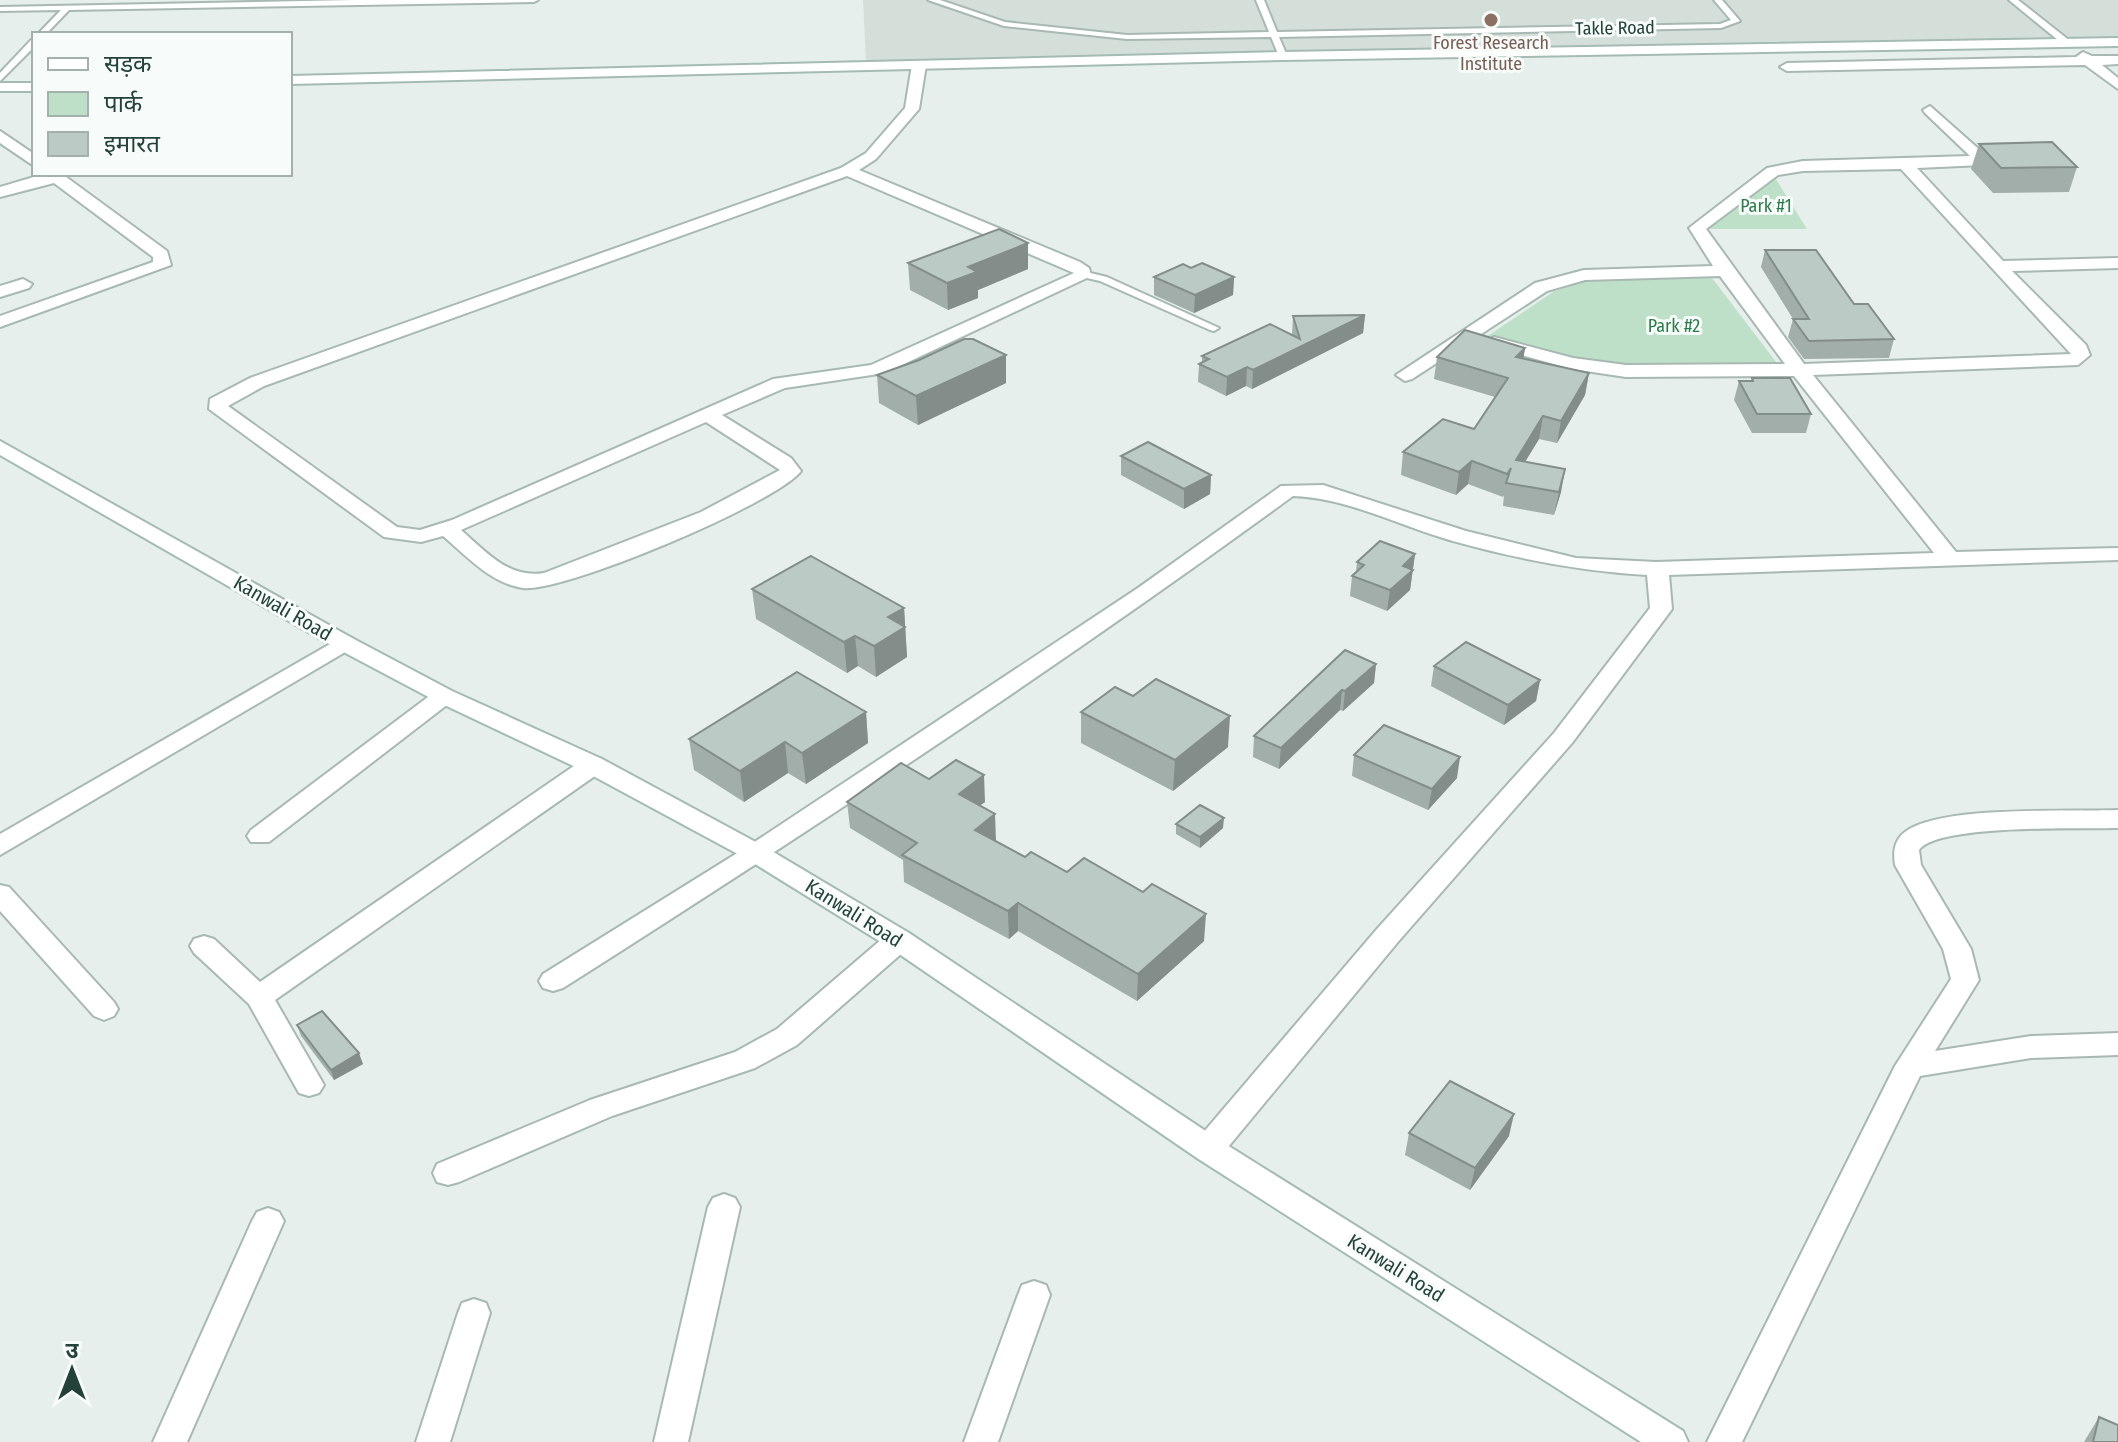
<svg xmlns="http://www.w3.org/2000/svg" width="2118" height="1442" viewBox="0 0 2118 1442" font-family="'Fira Sans Condensed','Noto Sans Devanagari',sans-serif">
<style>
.built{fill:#d4dfda}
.green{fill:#bfe0c8}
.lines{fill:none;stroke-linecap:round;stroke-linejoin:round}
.lane-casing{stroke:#a8b8b2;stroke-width:4}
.street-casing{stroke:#a8b8b2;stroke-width:4}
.secondary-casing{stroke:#a4bbb3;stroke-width:4}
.lane{fill:#fff;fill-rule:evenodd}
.street{fill:#fff;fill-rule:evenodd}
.secondary{fill:#fff;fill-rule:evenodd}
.wall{fill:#a1aea9}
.shaded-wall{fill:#838d89}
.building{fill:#bbcac4;stroke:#838d89;stroke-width:2}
.education-dot{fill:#8d6e63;stroke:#f7fbf9;stroke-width:3}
.labels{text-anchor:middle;stroke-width:6;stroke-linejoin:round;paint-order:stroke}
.far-street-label{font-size:18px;fill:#24423a;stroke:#f7fbf9}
.far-education-label{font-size:18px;fill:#785e54;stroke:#f7fbf9}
.far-park-label{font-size:18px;fill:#2d7a4b;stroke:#f7fbf9}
.street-label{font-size:20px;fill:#24423a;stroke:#f7fbf9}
</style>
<rect width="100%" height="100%" fill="#e6efeb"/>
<path class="built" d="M863 0H2118V40L866 62Z"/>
<g class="green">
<path d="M1772 173 1807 229H1702Z"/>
<path d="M1712 278 1780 367 1670 372 1553 356 1486 337 1553 292 1589 279Z"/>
</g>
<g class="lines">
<defs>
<g id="lane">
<path d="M354 0H538L534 2 69 10 46 34H38L61 10 0 11V7Z"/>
<path d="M928 0H940L1005 22 1127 35 1269 32 1256 0H1264L1277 32 1720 24 1731 20 1714 0H1722L1740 21 1721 28 1279 37 1287 56 1283 58 1279 56 1271 37 1127 39 1004 26Z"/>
<path d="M2009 0H2018L2070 41V45H2064Z"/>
<path d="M31 40H34V47L0 81V73Z"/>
<path d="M1082 271 1107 277 1219 328 1214 331 1210 330 1100 281 1078 276 1077 274Z"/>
</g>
<g id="street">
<path d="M2083 52 2092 56H2118V64L2102 65 2118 78V89L2085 65 1787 71 1780 67 1787 63 2076 57Z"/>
<path d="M919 61 926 65 919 109 876 159 859 170 1080 262 1089 268 1091 276 885 373 785 388 722 415 791 458 801 471C777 503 563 593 523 588 490 583 467 556 443 536L421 542 384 537 209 409 210 399 250 378 841 168 866 153 905 108 912 65ZM847 176 1074 273 871 365 773 379 452 520 420 530 397 527 228 406 264 386ZM706 422 780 470 701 512 544 573C509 579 486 552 461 530Z"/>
<path d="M1930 106 1991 160 1983 165 1917 168 2003 261 2118 258V268L2012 271 2086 345 2090 355 2078 365 1813 375 1956 552 2118 548V560L1669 575 1672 609 1572 743 1397 943 1219 1158 1208 1161 1197 1158 1193 1149 1197 1140 1377 929 1554 733 1650 608 1647 575C1580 571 1517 559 1453 541 1400 526 1348 498 1293 496 1056 669 810 831 563 988L553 991 543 988 539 981 543 974 747 847 1138 588 1281 486 1323 485 1466 531 1576 558 1656 562 1934 553 1794 376 1626 377 1572 369 1488 346 1485 342 1494 337 1573 358 1626 365 1785 364 1720 276 1585 280 1547 291 1412 379 1405 381 1396 375 1535 283 1584 270 1713 266 1689 228 1767 168 1803 161 1970 156 1925 113 1923 110ZM1901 169 2071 354 1804 364 1706 229 1778 175 1803 171Z"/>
<path d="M0 131 34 154V166L0 143Z"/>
<path d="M44 174H62L167 251 171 265 0 327V316L153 262V257L54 183 0 197V187Z"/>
<path d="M23 279 32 284 29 288 0 297V286Z"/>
<path d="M344 636 352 638 355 643 352 648 0 855V834Z"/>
<path d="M444 689 456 696 452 701 269 842H251L247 836 251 830 436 691Z"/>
<path d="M593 757 602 759 605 765 602 771 275 1000 324 1085 319 1093 309 1096 299 1093 249 1004 194 953 190 946 194 939 204 936 214 939 260 982 584 759Z"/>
<path d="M2118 810V828C2082 829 1936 824 1919 850L1921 865 1971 949 1979 980 1935 1051 2031 1036 2118 1033V1055L2031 1058 1920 1076 1742 1442H1707L1895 1066 1951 979 1943 949 1895 865C1893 853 1894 840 1905 832 1940 805 2071 812 2118 810Z"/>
<path d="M0 885 9 887 114 1002 118 1009 114 1016 104 1020 94 1016 0 911Z"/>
<path d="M899 930 909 933 913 940 909 947 797 1045 755 1068 612 1116 459 1182 448 1185 437 1182 433 1173 437 1164 590 1100 735 1052 777 1029 889 933Z"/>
<path d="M724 1194 735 1198 740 1207 688 1442H654L708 1207 713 1198Z"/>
<path d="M268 1208 279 1212 284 1221 187 1442H153L252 1221 257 1212Z"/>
<path d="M1034 1281 1046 1285 1050 1295 998 1442H964L1018 1295 1022 1285Z"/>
<path d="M474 1299 486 1303 490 1313 450 1442H416L458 1313 462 1303Z"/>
</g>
<g id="secondary">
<path d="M2118 38V46L1283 60 290 84V76L1283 52Z"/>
<rect x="0" y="83" width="34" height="8"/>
<path d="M0 441 352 638 452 691 602 759 765 847 909 933 1219 1140 1683 1431 1688 1442H1641L1197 1158 889 947 747 859 584 771 436 701 336 648 0 455Z"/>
</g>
</defs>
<use href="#lane" class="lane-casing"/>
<use href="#street" class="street-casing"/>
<use href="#secondary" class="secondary-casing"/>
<use href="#lane" class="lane"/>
<use href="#street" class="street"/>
<use href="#secondary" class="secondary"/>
</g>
<g class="wall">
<path d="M1979 144 2077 167 2069 192 1993 193 1971 169Z"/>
<path d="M1765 250 1854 304 1894 339 1889 358 1804 359 1788 337 1793 319 1761 267Z"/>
<path d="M908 263 1028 269 978 290V298L948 310 910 290Z"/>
<path d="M1191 268 1234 277 1233 295 1194 313 1154 295V277Z"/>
<path d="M1365 315 1363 333 1252 389 1246 386 1226 396 1198 382 1199 364 1202 362V356L1292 335 1293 316Z"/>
<path d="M1525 348 1523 358 1589 373 1585 395 1557 443 1539 439 1525 462 1561 492 1554 515 1503 506 1504 495 1503 497 1468 484 1456 495 1401 475 1403 452 1474 429 1495 397 1434 379 1437 357Z"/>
<path d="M1006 355V383L918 425 879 403 877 375Z"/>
<path d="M1752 378 1811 414 1806 433H1752L1734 400 1739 381H1751Z"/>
<path d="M1121 456 1211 475 1210 494 1184 509 1121 475Z"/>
<path d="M1415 554 1410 590 1387 611 1350 596 1352 576 1356 572 1357 562Z"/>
<path d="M752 589 904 608 907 657 876 677 858 666 847 673 756 619Z"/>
<path d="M1376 664 1374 683 1343 711 1340 710 1279 769 1253 757 1254 736Z"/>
<path d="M1434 666 1540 680 1536 701 1504 725 1431 686Z"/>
<path d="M866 712 868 743 806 784 788 773 744 802 694 770 689 739Z"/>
<path d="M1081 712 1228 747 1173 791 1081 743Z"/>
<path d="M1354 755 1457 778 1428 810 1352 776Z"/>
<path d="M929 779 985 802 980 805 995 814V841L1025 857 1067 872 1204 941 1137 1001 1018 931 1009 939 904 882 903 860 850 828 847 802Z"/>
<path d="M1176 824 1223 828 1200 848 1176 834Z"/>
<path d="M297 1025 363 1064 334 1080 301 1036Z"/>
<path d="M1409 1133 1509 1136 1470 1190 1405 1155Z"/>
<path d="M2099 1417 2118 1442H2084Z"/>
</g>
<g class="shaded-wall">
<path d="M1028 243V269L978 290V298L948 310 947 283 968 267Z"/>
<path d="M1234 277 1233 295 1194 313 1195 295Z"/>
<path d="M1365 315 1363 333 1252 389 1253 370Z"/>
<path d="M1525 348 1522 369 1516 357Z"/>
<path d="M1006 355V383L918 425 916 396Z"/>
<path d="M1247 367 1246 386 1226 396 1227 377Z"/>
<path d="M1589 373 1585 395 1557 443 1561 421Z"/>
<path d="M1543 416 1539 439 1512 483 1516 460Z"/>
<path d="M1472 461 1468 484 1456 495 1459 472Z"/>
<path d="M1565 469 1561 492 1554 515 1559 492Z"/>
<path d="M1211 475 1210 494 1184 509V489Z"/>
<path d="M1415 554 1410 590 1387 611 1390 590 1403 566Z"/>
<path d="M904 608 907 657 876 677 874 646 888 617Z"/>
<path d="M855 636 858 666 847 673 844 642Z"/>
<path d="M1376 664 1374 683 1343 711 1345 691Z"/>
<path d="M1540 680 1536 701 1504 725 1508 705Z"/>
<path d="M1342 690 1340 710 1279 769 1281 748Z"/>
<path d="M866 712 868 743 806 784 802 753Z"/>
<path d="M1230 716 1228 747 1173 791 1175 760Z"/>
<path d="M785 742 788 773 744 802 740 771Z"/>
<path d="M1460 757 1457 778 1428 810 1432 789Z"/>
<path d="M984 775 985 802 960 820 959 794Z"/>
<path d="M995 814 996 841 976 857 975 830Z"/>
<path d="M1224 818 1223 828 1200 848V837Z"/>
<path d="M1018 903V931L1009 939 1008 911Z"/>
<path d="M1206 914 1204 941 1137 1001 1138 974Z"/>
<path d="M359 1053 363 1064 334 1080 331 1070Z"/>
<path d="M1514 1114 1509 1136 1470 1190 1475 1168Z"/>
</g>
<g class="building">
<path d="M2052 142 2077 167 2001 168 1979 144Z"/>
<path d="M999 229 1028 243 968 267 977 272 947 283 908 263Z"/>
<path d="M1765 250H1816L1854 304H1868L1894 339 1809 341 1793 319H1809Z"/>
<path d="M1202 263 1234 277 1195 295 1154 277 1183 264 1191 268Z"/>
<path d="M1365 315 1253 370 1247 367 1227 377 1199 364 1209 359 1202 356 1270 324 1300 339 1293 316Z"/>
<path d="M1465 330 1525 348 1516 357 1589 373 1561 421 1543 416 1516 460 1565 469 1559 492 1506 483 1511 468 1507 474 1472 461 1459 472 1403 452 1443 419 1474 429 1508 378 1437 357Z"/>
<path d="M964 339H973L1006 355 916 396 877 375 919 360Z"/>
<path d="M1752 378H1790L1811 414H1757L1739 381H1753Z"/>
<path d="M1148 442 1211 475 1184 489 1121 456Z"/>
<path d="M1380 541 1415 554 1403 566 1413 570 1390 590 1352 576 1364 565 1357 562Z"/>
<path d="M811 556 904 608 888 617 905 627 874 646 855 636 844 642 752 589Z"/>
<path d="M1466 642 1540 680 1508 705 1434 666Z"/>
<path d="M1345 650 1376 664 1345 691 1342 690 1281 748 1254 736Z"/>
<path d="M797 672 866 712 802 753 785 742 740 771 689 739Z"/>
<path d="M1156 679 1230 716 1175 760 1081 712 1115 687 1133 696Z"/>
<path d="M1384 725 1460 757 1432 789 1354 755Z"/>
<path d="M956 760 984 775 959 794 995 814 975 830 1025 857 1031 852 1067 872 1084 858 1143 892 1152 884 1206 914 1138 974 1018 903 1008 911 902 855 917 843 847 802 901 763 929 779Z"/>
<path d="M1200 805 1224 818 1200 837 1176 824Z"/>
<path d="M322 1011 359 1053 331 1070 297 1025Z"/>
<path d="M1450 1081 1514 1114 1475 1168 1409 1133Z"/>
<path d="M2099 1417 2118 1425V1442H2093Z"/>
</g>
<circle class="education-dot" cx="1491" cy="20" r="8"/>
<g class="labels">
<g class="far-street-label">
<text transform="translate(1615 28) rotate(-1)" y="6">Takle Road</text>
</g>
<g class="far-education-label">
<text x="1491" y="49">Forest Research<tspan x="1491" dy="21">Institute</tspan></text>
</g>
<g class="far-park-label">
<text x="1766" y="212">Park #1</text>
<text x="1674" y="332">Park #2</text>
</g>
<g class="street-label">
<text transform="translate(283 608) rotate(30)" y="7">Kanwali Road</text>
<text transform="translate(854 913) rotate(32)" y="7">Kanwali Road</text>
<text transform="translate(1396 1268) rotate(32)" y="7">Kanwali Road</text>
</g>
</g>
<rect x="32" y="32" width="260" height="144" fill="#f7fbf9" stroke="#a3b1ad" stroke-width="2"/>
<rect x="48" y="58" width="40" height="12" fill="#ffffff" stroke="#a3b1ad" stroke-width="2"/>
<text x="104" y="72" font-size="24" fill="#24423a">सड़क</text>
<rect x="48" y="92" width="40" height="24" fill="#bfe0c8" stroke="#a3b1ad" stroke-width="2"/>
<text x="104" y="112" font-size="24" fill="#24423a">पार्क</text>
<rect x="48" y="132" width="40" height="24" fill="#bbcac4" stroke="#a3b1ad" stroke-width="2"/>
<text x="104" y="152" font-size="24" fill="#24423a">इमारत</text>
<g transform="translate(72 1370)" stroke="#f7fbf9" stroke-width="6" paint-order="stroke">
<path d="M0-6L14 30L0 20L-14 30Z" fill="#24423a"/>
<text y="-12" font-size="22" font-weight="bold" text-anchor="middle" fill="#24423a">उ</text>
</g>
</svg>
